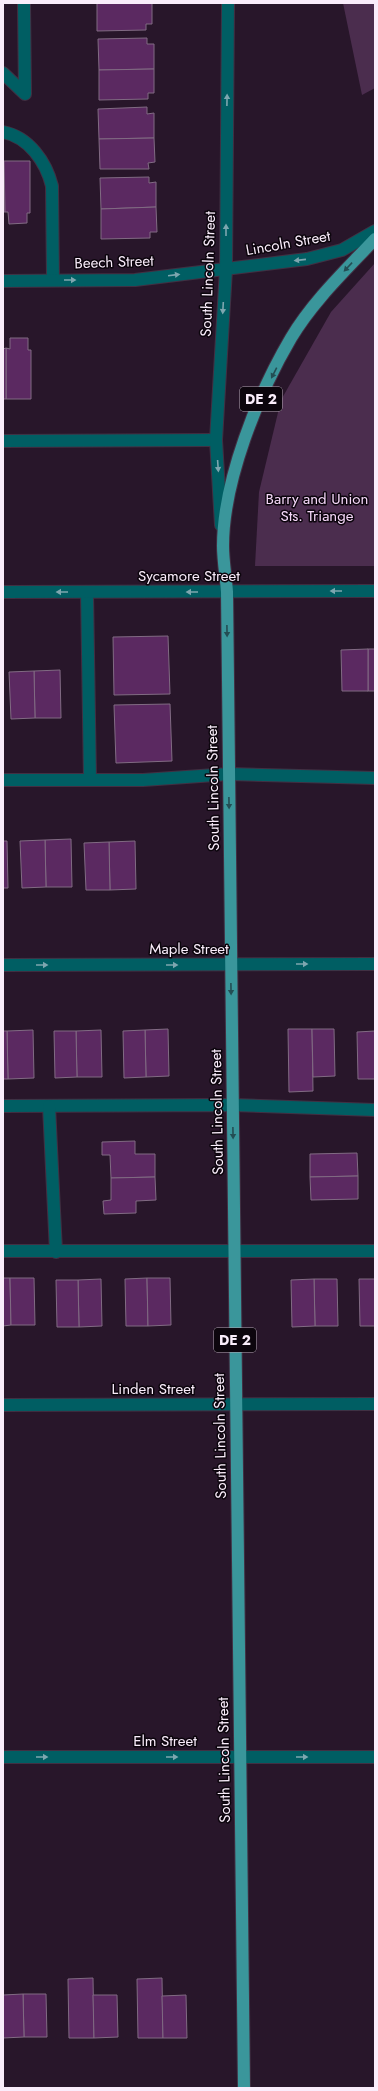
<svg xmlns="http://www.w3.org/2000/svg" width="378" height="2091" viewBox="0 0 378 2091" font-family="Jost,sans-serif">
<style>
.green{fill:#4b2d4e}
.building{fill:#5b2961;stroke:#816b83}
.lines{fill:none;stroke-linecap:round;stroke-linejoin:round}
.lane-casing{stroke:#413043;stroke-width:14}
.street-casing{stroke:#413043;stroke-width:14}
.primary-casing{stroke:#413043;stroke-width:14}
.lane{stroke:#005e63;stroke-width:12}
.street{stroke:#005e63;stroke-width:12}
.primary{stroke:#3a969b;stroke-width:12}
.oneway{fill:#7da6af}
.oneway2{fill:#234e54}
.labels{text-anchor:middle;stroke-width:3;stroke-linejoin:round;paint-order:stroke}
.shield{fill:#0c050d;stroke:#b3a7b4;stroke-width:1}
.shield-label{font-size:14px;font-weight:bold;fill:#faedfb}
.street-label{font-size:15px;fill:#faedfb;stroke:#0c050d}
.park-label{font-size:15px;fill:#f5d7f8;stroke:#0c050d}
</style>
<rect width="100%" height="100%" fill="#28162a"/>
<g class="green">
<path d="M343 3H375V88L362 95Z"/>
<path d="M375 263V566H255L259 492 281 400 331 312Z"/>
</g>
<g class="building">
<path d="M97 3H152V24H146V30L97 31Z"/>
<path d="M147 38V44H154V69L99 70 98 39Z"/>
<path d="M154 69V93H148V99L99 100V70Z"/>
<path d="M147 107V114L154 113V138L99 139 98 109Z"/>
<path d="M154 138 155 162 148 163 149 169H100L99 139Z"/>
<path d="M4 161 5 212H3V162Z"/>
<path d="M4 161H30V213H27V223L9 224 8 212H5Z"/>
<path d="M149 177V183L156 182V207L101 209 100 178Z"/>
<path d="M156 207 157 232H150V238L101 239V209Z"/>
<path d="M10 338H28V350H31V399H6V348L10 349Z"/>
<path d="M6 348V399H3V349Z"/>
<path d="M168 636 170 694 114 695 113 637Z"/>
<rect x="368" y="649" width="7" height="42"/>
<path d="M368 649V691H342L341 650Z"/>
<path d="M60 670 61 718H35L34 671Z"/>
<path d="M34 671 35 718 11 719 9 672Z"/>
<path d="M170 704 172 761 116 763 114 705Z"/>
<path d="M71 839 72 887H46L45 840Z"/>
<path d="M45 840 46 887 22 888 20 841Z"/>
<path d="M3 841H7L8 888H3Z"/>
<path d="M135 841 136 889 110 890 109 842Z"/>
<path d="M109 842 110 890H86L84 843Z"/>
<path d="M168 1029 169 1076 146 1077 145 1030Z"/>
<path d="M288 1029H312L313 1091 289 1092Z"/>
<path d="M312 1029H334L335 1076 313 1077Z"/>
<path d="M33 1030 34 1078 8 1079 7 1031Z"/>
<path d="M101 1030 102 1077H77L76 1031Z"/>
<path d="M145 1030 146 1077 124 1078 123 1031Z"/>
<path d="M3 1031H7L8 1079H3Z"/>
<path d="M54 1031H76L77 1077 55 1078Z"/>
<path d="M375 1031V1079H358L357 1032Z"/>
<path d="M135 1141V1154H155V1177L111 1178 110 1155H102V1142Z"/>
<path d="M357 1153 358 1176 310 1177V1154Z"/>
<path d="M358 1176V1199L311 1200 310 1177Z"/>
<path d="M155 1177 156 1200 136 1201V1213L104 1214 103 1201 111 1200V1178Z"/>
<path d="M3 1278H10L11 1325 3 1326Z"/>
<path d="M10 1278H34L35 1325H11Z"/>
<path d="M147 1278 148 1326H126L125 1279Z"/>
<path d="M147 1278H170L171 1325 148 1326Z"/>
<path d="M101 1279 102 1326 79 1327 78 1280Z"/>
<path d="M314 1279H337L338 1326H315Z"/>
<path d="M314 1279 315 1326 292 1327 291 1280Z"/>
<path d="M359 1279H375V1326H360Z"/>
<path d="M56 1280H78L79 1327H57Z"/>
<path d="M93 1978 94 2038H69L68 1979Z"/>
<path d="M162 1978 163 2038H138L137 1979Z"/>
<path d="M23 1994H46L47 2037H24Z"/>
<path d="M23 1994 24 2037 3 2038V1995Z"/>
<path d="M93 1995H117L118 2037 94 2038Z"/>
<path d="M186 1995 187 2038H163L162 1996Z"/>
</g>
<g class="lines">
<defs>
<g id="lane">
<path d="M3 73 25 94 24 3"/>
<path d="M3 132C29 137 46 162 52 186L53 280"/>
<path d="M3 441 216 440"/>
<path d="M87 592 90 780"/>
<path d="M3 780H143L229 774 375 778"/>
<path d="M3 1106 232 1105 375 1110"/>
<path d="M49 1106 56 1252"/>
<path d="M3 1251H375"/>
</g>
<g id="street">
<path d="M3 281 135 280 307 259 342 250 375 231"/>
<path d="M221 525 216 440 226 269 228 3"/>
<path d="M3 592 375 591"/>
<path d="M3 965 375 964"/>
<path d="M3 1405 375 1404"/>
<path d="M3 1757H375"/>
</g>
<path id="primary" d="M244 2088 227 592C226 577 223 561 223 546 223 481 258 394 291 338 313 301 346 270 375 239"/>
</defs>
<use href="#lane" class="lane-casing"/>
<use href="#street" class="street-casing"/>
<use href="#primary" class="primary-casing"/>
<use href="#lane" class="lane"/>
<use href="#street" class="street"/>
<use href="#primary" class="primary"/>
</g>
<defs><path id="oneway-solid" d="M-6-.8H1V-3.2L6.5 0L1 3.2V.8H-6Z"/></defs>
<g class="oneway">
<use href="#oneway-solid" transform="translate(227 100) rotate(-89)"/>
<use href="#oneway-solid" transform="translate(226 230) rotate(-90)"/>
<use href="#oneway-solid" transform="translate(300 260) rotate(174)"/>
<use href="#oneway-solid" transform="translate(174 275) rotate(-7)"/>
<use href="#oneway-solid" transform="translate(70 280)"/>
<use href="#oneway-solid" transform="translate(223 308) rotate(93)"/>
<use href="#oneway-solid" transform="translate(218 466) rotate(86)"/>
<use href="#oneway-solid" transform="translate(336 591) rotate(180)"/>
<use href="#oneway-solid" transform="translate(62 592) rotate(180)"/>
<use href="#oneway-solid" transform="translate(192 592) rotate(180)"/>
<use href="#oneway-solid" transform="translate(302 964)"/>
<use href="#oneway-solid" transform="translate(42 965)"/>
<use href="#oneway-solid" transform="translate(172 965)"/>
<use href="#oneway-solid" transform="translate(42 1757)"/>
<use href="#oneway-solid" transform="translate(172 1757)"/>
<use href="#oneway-solid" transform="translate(302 1757)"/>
</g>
<g class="oneway2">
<use href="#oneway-solid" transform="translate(348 267) rotate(133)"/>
<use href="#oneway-solid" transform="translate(274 373) rotate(117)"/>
<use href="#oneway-solid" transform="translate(227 631) rotate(89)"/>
<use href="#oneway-solid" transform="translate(229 803) rotate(89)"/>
<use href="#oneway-solid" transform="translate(231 989) rotate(89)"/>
<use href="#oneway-solid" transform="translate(233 1133) rotate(89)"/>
</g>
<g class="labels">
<g class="shield">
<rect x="240" y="387" width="42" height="24" rx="3"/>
<rect x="214" y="1328" width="42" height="24" rx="3"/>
</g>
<g class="shield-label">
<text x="261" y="404">DE 2</text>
<text x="235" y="1345">DE 2</text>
</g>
<g class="street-label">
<text transform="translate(288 243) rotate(-10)" y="5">Lincoln Street</text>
<text transform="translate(114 262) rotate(-2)" y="5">Beech Street</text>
<text transform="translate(208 274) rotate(-88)" y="5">South Lincoln Street</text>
<text x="189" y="581">Sycamore Street</text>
<text transform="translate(213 788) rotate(-91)" y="5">South Lincoln Street</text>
<text x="189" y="954">Maple Street</text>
<text transform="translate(217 1112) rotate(-91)" y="5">South Lincoln Street</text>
<text x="153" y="1394">Linden Street</text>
<text transform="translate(220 1436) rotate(-91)" y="5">South Lincoln Street</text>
<text x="165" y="1746">Elm Street</text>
<text transform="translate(224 1760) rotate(-91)" y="5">South Lincoln Street</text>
</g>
<g class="park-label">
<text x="317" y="504">Barry and Union<tspan x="317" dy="17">Sts. Triange</tspan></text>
</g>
</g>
<rect width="378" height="2091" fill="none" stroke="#faedfb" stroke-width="8"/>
</svg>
